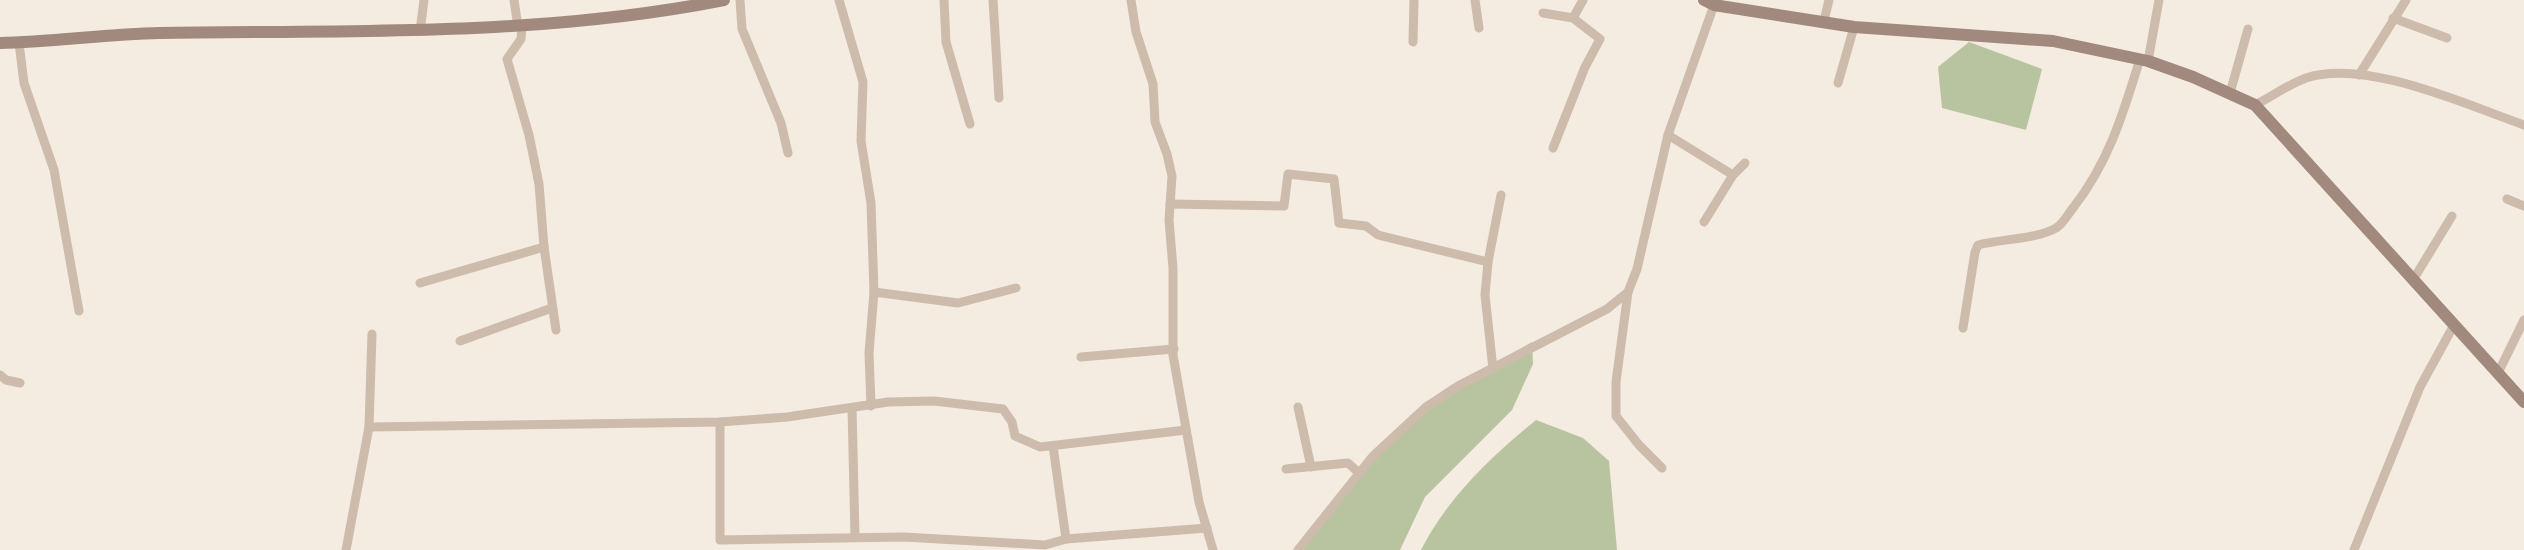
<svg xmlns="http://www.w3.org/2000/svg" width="2524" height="550" viewBox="0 0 2524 550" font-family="'Golos Text',sans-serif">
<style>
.green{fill:#b8c4a0}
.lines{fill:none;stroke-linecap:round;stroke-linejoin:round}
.street{stroke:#cdbbac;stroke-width:9}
.secondary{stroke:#a18a7d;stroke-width:12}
</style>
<rect width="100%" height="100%" fill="#f4ebe1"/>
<g class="green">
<path d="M1969 42 2042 69 2026 130 1942 108 1938 67Z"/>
<path d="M1532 342 1533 364 1512 410 1425 497 1400 550H1300L1391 439 1431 403Z"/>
<path d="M1536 420 1583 438 1609 461 1617 550H1421C1448 497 1491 457 1536 420Z"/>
</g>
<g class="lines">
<g class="street">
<path d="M514 0 518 27"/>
<path d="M740 0 742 29 781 123 788 153"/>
<path d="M839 0 863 82 861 141 871 203 874 292 869 353 871 406"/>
<path d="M944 0 946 42 970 124"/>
<path d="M993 0 999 98"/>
<path d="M1131 0 1136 32 1153 84 1155 122 1167 154 1172 176 1169 220 1173 268V355L1199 502 1213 550"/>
<path d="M1475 0 1479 28"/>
<path d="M1543 13 1573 18 1600 39 1585 67 1553 148"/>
<path d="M1573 18 1583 0"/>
<path d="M2393 18 2447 38"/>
<path d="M1824 21 1829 0"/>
<path d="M522 27 521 39 507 59 529 135 539 184 544 247 556 330"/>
<path d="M420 31 424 0"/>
<path d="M1413 42 1414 0"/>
<path d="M19 43 24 83 54 170 79 311"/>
<path d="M2148 61 2159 0"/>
<path d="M2359 75 2406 0"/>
<path d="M1838 83 1854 27"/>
<path d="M2230 93 2248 29"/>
<path d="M2255 105C2271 97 2289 84 2306 78 2365 58 2467 105 2524 125"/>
<path d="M1668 135 1733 175"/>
<path d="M2507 199 2524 206"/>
<path d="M1170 204 1284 206 1288 174 1334 179 1339 223 1366 226 1378 235 1488 262"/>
<path d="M1704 222 1733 175 1745 163"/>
<path d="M2413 280 2452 216"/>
<path d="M420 283 544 247"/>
<path d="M874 292 958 303 1016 288"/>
<path d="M1628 292 1616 382V416L1639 445 1662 468"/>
<path d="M1963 328 1975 252 1978 245C2000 239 2038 239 2056 228 2063 224 2068 214 2073 208 2109 162 2123 114 2140 59"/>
<path d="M460 341 552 308"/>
<path d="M1081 357 1174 349"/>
<path d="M1493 369 1485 295 1488 262 1501 195"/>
<path d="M2498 373 2524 320"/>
<path d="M0 375 6 380 20 383"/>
<path d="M1298 407 1311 467"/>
<path d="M852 408 855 536"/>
<path d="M720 422V540L904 537 1045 545 1066 539 1207 528"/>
<path d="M369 427 720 422 787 417 888 402 934 401 1003 409 1012 422 1015 436 1040 447 1186 430"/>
<path d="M1053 446 1066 539"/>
<path d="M1286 469 1348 463 1359 473"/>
<path d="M346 550 369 427 372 334"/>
<path d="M1298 550 1373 456 1426 407 1458 386 1607 309 1628 292 1637 269 1668 135 1714 5"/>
<path d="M2354 550 2420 387 2454 325"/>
</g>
<g class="secondary">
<path d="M1704 0 1714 5 1854 27 2053 41 2148 61 2193 77 2255 105 2524 402"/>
<path d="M0 43C53 42 106 34 159 33 348 30 537 37 724 0"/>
</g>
</g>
</svg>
